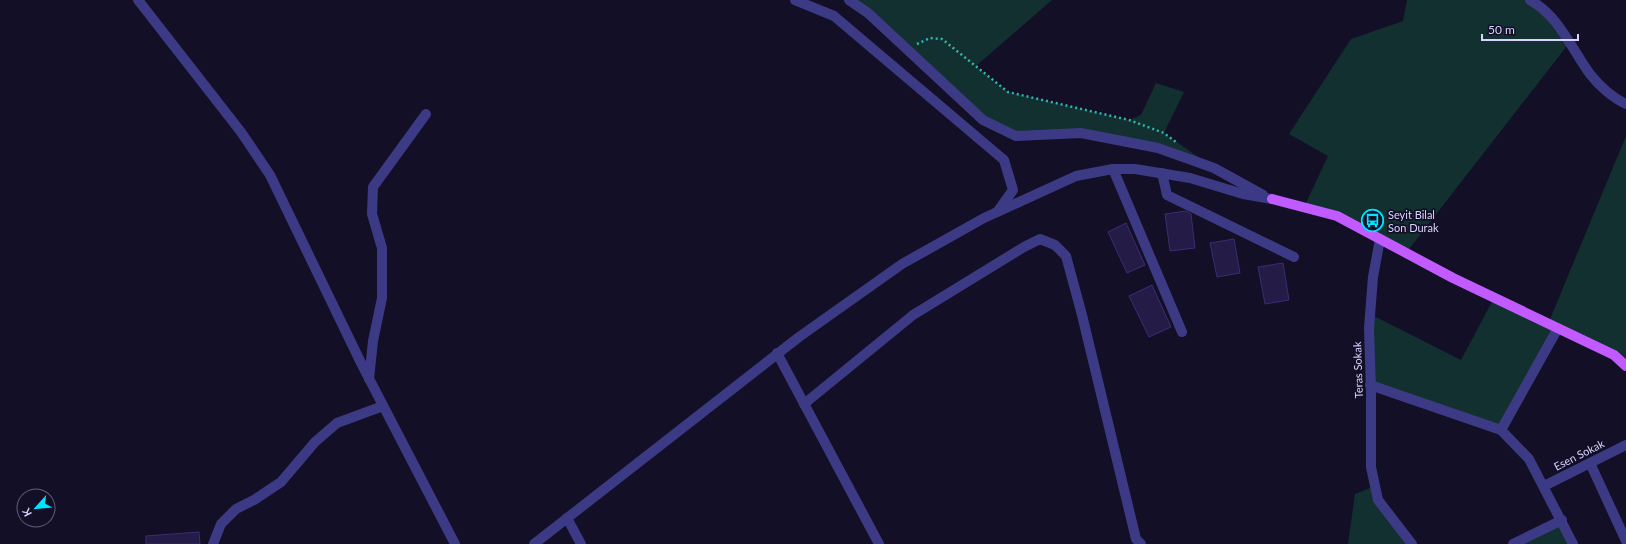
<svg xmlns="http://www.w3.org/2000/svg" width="1626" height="544" viewBox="0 0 1626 544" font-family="Lato,sans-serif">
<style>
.green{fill:#12302f}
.building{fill:#241b47;stroke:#3b2d73}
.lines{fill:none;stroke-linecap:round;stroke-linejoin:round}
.path{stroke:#2fb8b0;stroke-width:2.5;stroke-dasharray:2 3;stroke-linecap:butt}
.minor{stroke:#3d3a85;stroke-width:10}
.major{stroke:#c25bff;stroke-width:10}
.labels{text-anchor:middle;stroke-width:3.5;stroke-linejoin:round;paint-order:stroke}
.poi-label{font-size:11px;fill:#d9d4ff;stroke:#130f26;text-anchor:start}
.street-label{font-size:11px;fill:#d9d4ff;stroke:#130f26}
</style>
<rect width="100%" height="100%" fill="#130f26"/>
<g class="green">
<path d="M849 0H1052L976 66 1008 92 1129 120 1141 115 1156 83 1184 92 1164 133 1214 168 1158 148 1081 133 1016 136 983 120Z"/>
<path d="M1407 0H1530L1570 42 1406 253 1337 216 1304 207 1328 156 1289 134 1351 39 1403 21Z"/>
<path d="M1626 136V366L1557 329 1501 430 1370 385V314L1461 360 1494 298 1548 324Z"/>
<path d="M1375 486 1412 544H1348L1355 494Z"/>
<path d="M1562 520 1573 544H1513Z"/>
</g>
<g class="building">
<path d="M1186 211 1191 214 1195 248 1170 251 1165 214Z"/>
<path d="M1126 223 1145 265 1127 273 1108 232Z"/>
<path d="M1234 239 1240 273 1217 277 1210 243Z"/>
<path d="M1283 263 1289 300 1265 304 1258 267Z"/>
<path d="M1152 285 1171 327 1149 337 1129 296Z"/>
<path d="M199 532 200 544H146V536Z"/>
</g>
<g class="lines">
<path class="path" d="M917 44 930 38 942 39 1008 92 1129 120 1164 133 1176 142"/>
<g class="minor">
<path d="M138 0 241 132 270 175 362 365 455 544"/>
<path d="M795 0 834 16 1004 160 1013 190 998 211"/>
<path d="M849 0 868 13 983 120 1016 136 1081 133 1158 148 1214 168 1263 195"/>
<path d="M1530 0C1559 16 1571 48 1590 74 1599 86 1613 98 1626 104"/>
<path d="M1113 169 1182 332"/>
<path d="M1162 173 1167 195 1294 257"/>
<path d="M1380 239 1373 277 1369 328 1371 392V467L1378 500 1412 544"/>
<path d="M777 353 879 544"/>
<path d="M369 379 373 341 382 298V248L372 214 373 187 426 114"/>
<path d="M1370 385 1501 430 1529 459 1573 544"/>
<path d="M804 404 913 315 1024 247 1040 239 1055 245 1066 256 1082 315 1136 539 1141 544"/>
<path d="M1501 430 1558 328"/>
<path d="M1590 463 1626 541"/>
<path d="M1544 486 1626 445"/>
<path d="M567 518 581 544"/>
<path d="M213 544 221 524 236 509 254 500 281 482 315 442 337 423 383 406"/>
<path d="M534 544 799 337 902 264 984 218 1076 176 1113 169H1135L1190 178 1243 194 1272 199"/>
<path d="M1513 544 1562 520"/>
</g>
<path class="major" d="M1272 199 1337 216 1453 278 1614 355 1626 366"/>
</g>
<defs>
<symbol id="bus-ring" viewBox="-11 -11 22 22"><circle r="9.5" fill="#130f26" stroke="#00e5ff" stroke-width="1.5"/><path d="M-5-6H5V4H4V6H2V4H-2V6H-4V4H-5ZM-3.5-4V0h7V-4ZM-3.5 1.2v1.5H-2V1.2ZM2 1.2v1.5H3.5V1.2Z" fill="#00e5ff"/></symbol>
</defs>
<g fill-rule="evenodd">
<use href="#bus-ring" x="1360" y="208" width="25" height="25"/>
</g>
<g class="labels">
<g class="poi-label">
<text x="1388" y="219">Seyit Bilal<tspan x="1388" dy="13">Son Durak</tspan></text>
</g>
<g class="street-label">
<text transform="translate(1358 370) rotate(-92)" y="4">Teras Sokak</text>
<text transform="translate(1579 455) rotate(-27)" y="4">Esen Sokak</text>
</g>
</g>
<g transform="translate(36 508) rotate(243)"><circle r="19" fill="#130f26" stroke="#625e7d"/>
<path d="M0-3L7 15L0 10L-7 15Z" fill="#00e5ff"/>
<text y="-6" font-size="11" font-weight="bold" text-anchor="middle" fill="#d9d4ff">K</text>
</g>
<path d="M1482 34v6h96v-6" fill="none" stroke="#d9d4ff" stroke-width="2"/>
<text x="1488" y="34" font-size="12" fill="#d9d4ff" stroke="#130f26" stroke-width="3" paint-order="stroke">50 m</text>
</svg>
